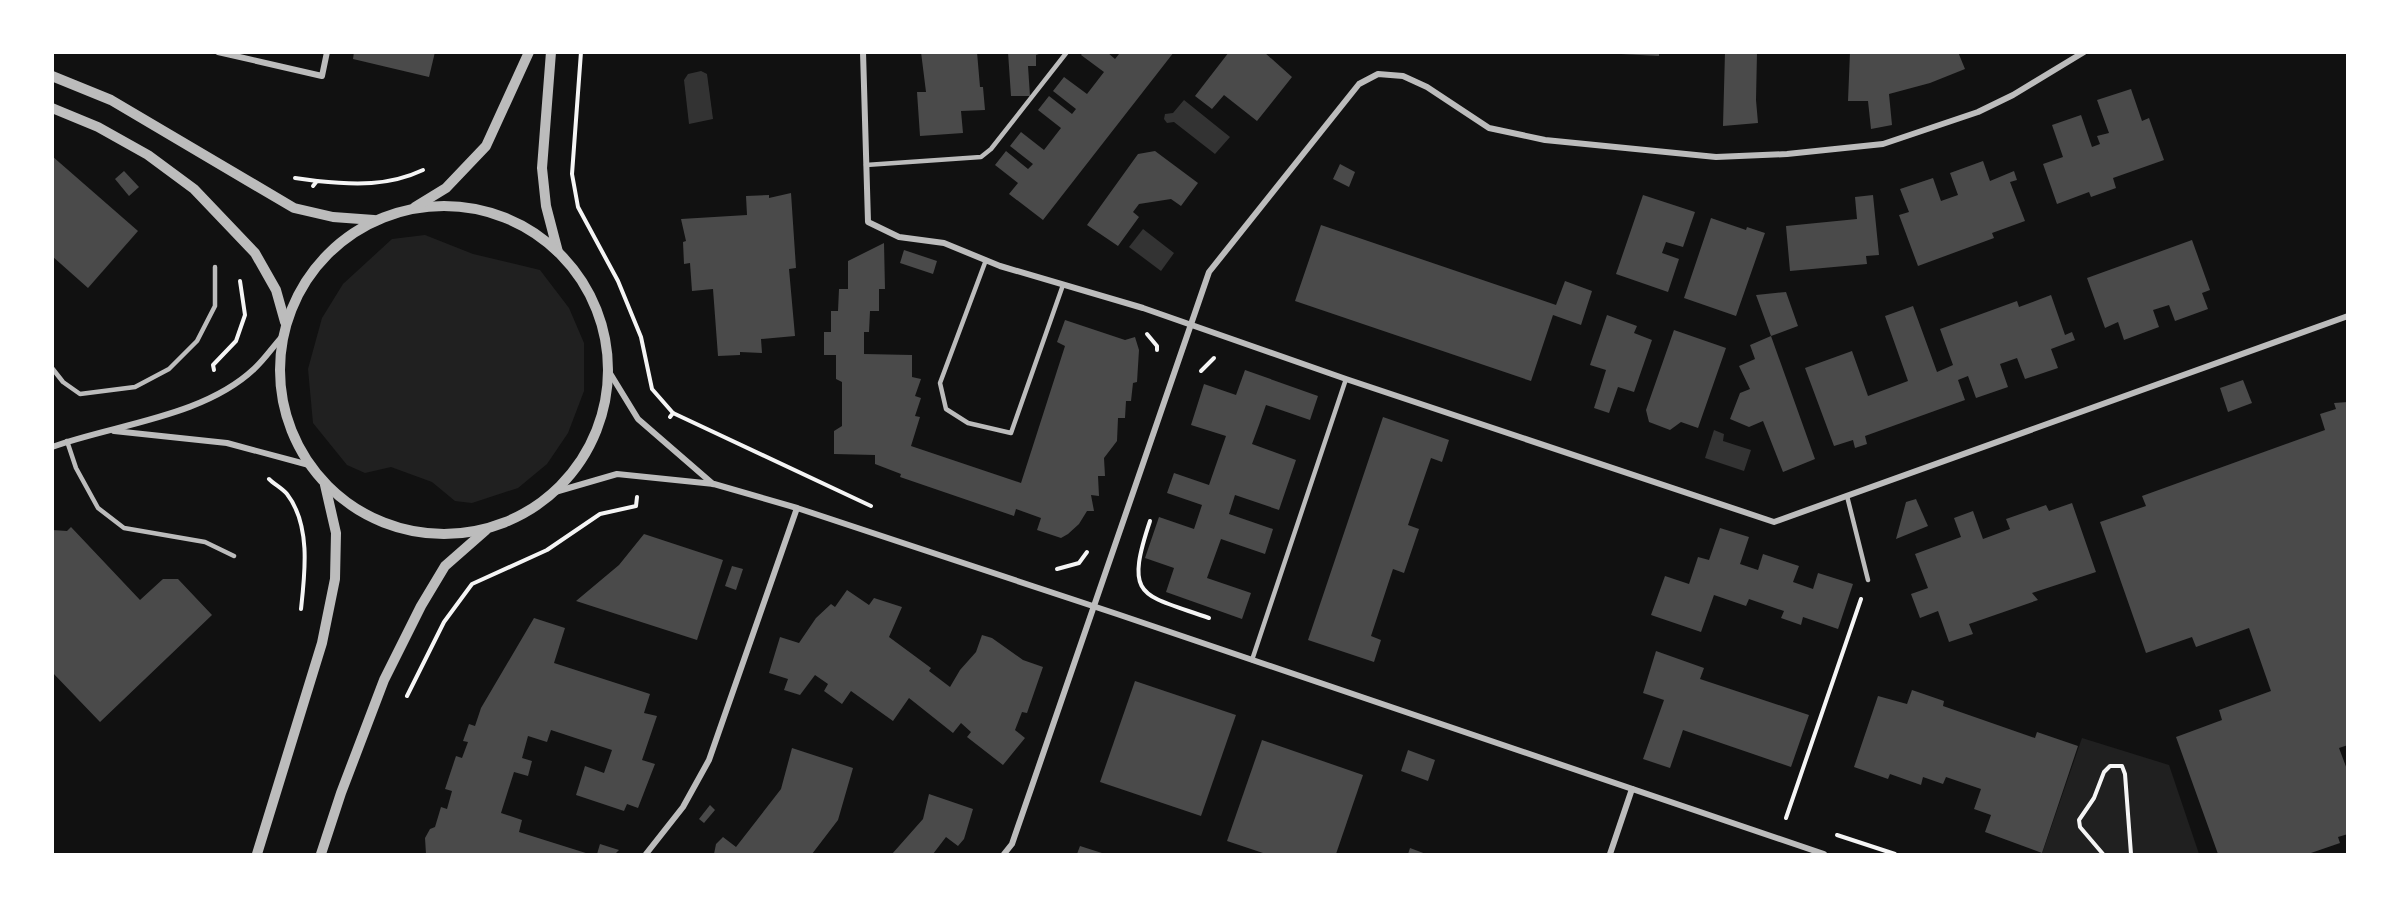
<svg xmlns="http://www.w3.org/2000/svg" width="2400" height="907" viewBox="0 0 2400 907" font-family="'Nunito Sans',sans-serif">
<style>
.green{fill:#202020}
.water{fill:#333}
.building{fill:#4a4a4a}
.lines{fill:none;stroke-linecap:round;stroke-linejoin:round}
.path{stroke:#f5f5f5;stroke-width:4}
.service{stroke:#bcbcbc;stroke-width:4.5}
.minor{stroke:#bcbcbc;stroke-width:6}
.tertiary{stroke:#bcbcbc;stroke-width:10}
</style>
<rect width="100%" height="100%" fill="#111"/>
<g class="green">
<path d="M425 235 473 254 540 270 569 308 584 343V391L568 433 547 464 518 488 472 503 455 501 432 482 391 467 365 473 347 465 313 423 308 369 322 318 343 284 392 239Z"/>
<path d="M2082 738 2169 765 2199 854H2042Z"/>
</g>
<g class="water">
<path d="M701 71 707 74 713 119 689 124 684 80 688 74Z"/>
<path d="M1184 100 1230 137 1215 154 1174 122 1167 123 1164 119 1165 114 1173 113Z"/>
<path d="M1143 229 1174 253 1161 271 1129 247Z"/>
<path d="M1714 430 1724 434 1723 441 1751 450 1744 471 1705 458Z"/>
</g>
<g class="building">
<path d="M354 52H435L429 77 353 59Z"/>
<path d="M921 52H977L980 87H983L985 110 961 111 963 133 920 136 917 92H926Z"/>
<path d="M1008 52H1045L1036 55V66H1028L1030 96H1011Z"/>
<path d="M1083 52H1107L1115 59 1119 54 1118 52H1174L1043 220 1009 194 1018 183 995 165 1006 151 1028 169 1033 164 1010 146 1021 132 1044 150 1061 128 1038 110 1049 96 1072 114 1076 109 1053 91 1064 77 1087 94 1104 72 1081 55Z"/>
<path d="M1229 52H1264L1292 77 1257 121 1224 95 1212 109 1195 96Z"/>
<path d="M1621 52H1659V56L1621 54Z"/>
<path d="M1725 52H1757L1756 100 1758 123 1723 126Z"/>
<path d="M1850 52H1958L1965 69 1930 83 1889 94 1892 125 1871 129 1868 101H1848Z"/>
<path d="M2131 89 2142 121 2149 118 2164 160 2113 178 2116 188 2091 197 2089 192 2057 204 2043 164 2063 157 2052 125 2081 115 2092 147 2100 144 2097 136 2109 133 2097 100Z"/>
<path d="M1155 151 1198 183 1181 206 1171 199 1139 204 1133 212 1139 217 1118 246 1087 225 1138 154Z"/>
<path d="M52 156 138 231 88 288 52 256Z"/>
<path d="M1983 161 1990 181 2014 171 2017 180 2010 182 2025 221 1992 233 1994 238 1918 266 1899 215 1909 212 1900 189 1933 178 1941 201 1958 195 1950 173Z"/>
<path d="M1340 164 1355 172 1349 187 1333 179Z"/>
<path d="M124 171 139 187 129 196 115 179Z"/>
<path d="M791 193 796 268 789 269 795 336 761 339 762 353 740 352V355L718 356 713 289 692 291 690 263 684 264 683 242 686 241 681 219 747 215 746 196 769 195V198Z"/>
<path d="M1643 195 1695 212 1683 247 1666 242 1662 253 1679 259 1668 292 1616 274Z"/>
<path d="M1873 195 1879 255 1866 256 1867 264 1790 271 1786 226 1857 219 1855 197Z"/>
<path d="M1711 218 1746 230 1747 227 1765 233 1736 316 1684 298Z"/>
<path d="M1321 225 1556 305 1565 281 1592 291 1581 325 1553 315 1531 381 1295 301Z"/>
<path d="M2192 240 2210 290 2202 293 2208 309 2175 321 2169 305 2153 310 2159 327 2124 340 2118 322 2105 328 2087 278Z"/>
<path d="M884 243 885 289H879V311H870L869 332H864V354L912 355V377L921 379 915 396 921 398 915 416 920 417 911 446 1021 483 1065 346 1057 342 1065 320 1125 340 1135 337 1139 350 1137 382 1133 383 1131 401H1126L1125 418H1118L1117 441 1104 458 1105 476H1098L1099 496 1091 495 1094 511H1087L1079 524 1068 534 1061 538 1037 530 1041 518 1016 509 1014 516 900 477 901 474 875 464V455L834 454V431L842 426V382L836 379V355H824V332H831V311H838L839 289H848V261Z"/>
<path d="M904 250 937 261 933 274 900 263Z"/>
<path d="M1786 292 1798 326 1771 336 1815 459 1783 472 1763 421 1749 427 1730 419 1740 393 1750 389 1739 366 1755 359 1750 345 1771 336 1756 295Z"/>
<path d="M2051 295 2065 335 2072 332 2075 340 2051 349 2058 368 2025 379 2017 358 2000 364 2008 387 1976 398 1968 376 1958 380 1965 400 1865 436 1867 444 1855 448 1853 440 1834 446 1805 368 1852 351 1868 396 1908 381 1885 316 1913 306 1937 372 1953 365 1940 329 2017 301 2019 307Z"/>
<path d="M1607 315 1637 326 1634 333 1652 340 1634 392 1618 387 1609 413 1594 408 1606 370 1590 365Z"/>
<path d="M1674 330 1726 348 1698 428 1681 422 1670 430 1649 422 1646 410Z"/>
<path d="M1245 370 1318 396 1310 420 1266 405 1259 425 1252 444 1296 460 1279 510 1235 495 1229 514 1273 529 1265 554 1221 539 1207 578 1251 593 1242 619 1166 592 1174 568 1145 558 1159 517 1194 529 1202 505 1167 493 1174 473 1209 485 1226 436 1191 425 1204 384 1236 395Z"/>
<path d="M2243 380 2252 403 2228 412 2220 388Z"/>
<path d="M2348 402V745L2339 748 2348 772V834L2338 837 2340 843 2308 854H2218L2176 737 2222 720 2219 710 2271 691 2249 628 2196 647 2192 637 2146 653 2100 522 2146 506 2142 496 2325 430 2320 414 2336 409 2334 403Z"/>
<path d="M1383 417 1449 440 1442 462 1431 458 1408 525 1419 529 1404 573 1393 569 1371 636 1381 640 1374 662 1308 640Z"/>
<path d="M1916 499 1928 526 1896 539 1906 502Z"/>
<path d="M2072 503 2096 572 2032 593 2038 600 1969 624 1973 634 1949 642 1938 611 1920 618 1911 594 1928 588 1915 554 1961 537 1954 518 1973 511 1983 539 2010 529 2006 519 2046 505 2049 511Z"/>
<path d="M71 527 140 600 163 579H178L212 615 100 722 52 672V530L67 531Z"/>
<path d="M1720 528 1749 537 1740 564 1758 570 1763 554 1799 566 1793 582 1813 589 1818 573 1853 584 1838 629 1803 617 1801 625 1781 618 1784 611 1749 599 1746 606 1714 595 1701 632 1651 615 1665 576 1689 584 1698 557 1709 560Z"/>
<path d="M644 534 723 560 697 640 576 601 619 565Z"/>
<path d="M732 566 743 569 736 590 725 586Z"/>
<path d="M847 590 869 605 874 598 902 607 889 637 931 668 929 671 950 687 960 670 976 652 982 635 992 638 1023 660 1043 667 1027 713 1022 712 1015 730 1025 738 1003 765 967 737 971 732 961 723 953 733 909 698 893 721 851 691 842 704 824 691 828 684 815 675 800 695 784 690 788 679 769 673 780 637 799 643 816 618 831 604 835 607Z"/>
<path d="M534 618 565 628 554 663 650 694 644 713 657 716 642 760 655 764 638 808 627 804 624 811 576 795 585 766 604 773 612 750 551 730 547 742 528 736 522 758 532 761 528 776 514 772 501 813 522 820 519 832 589 854H426L425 838 430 829 435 827 441 807 447 809 452 791 445 789 456 756 462 758 468 742 463 741 469 724 475 726 481 708Z"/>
<path d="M1656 651 1704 668 1700 679 1809 715 1791 767 1683 730 1670 768 1643 759 1664 700 1643 693Z"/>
<path d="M1135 681 1236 715 1201 816 1100 782Z"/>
<path d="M1912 690 1944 701 1943 706 2035 738 2037 732 2078 746 2042 853 1985 832 1991 815 1974 809 1981 789 1946 777 1943 784 1923 777 1921 785 1890 774 1888 779 1854 767 1878 696 1907 704Z"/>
<path d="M1262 740 1363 775 1336 854H1266L1227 841Z"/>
<path d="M792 748 853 768 838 820 812 854H714L716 844 723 837 736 847 781 789Z"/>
<path d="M1408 750 1435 760 1428 781 1401 771Z"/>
<path d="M929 794 973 809 964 839 958 846 946 837 933 854H892L923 819Z"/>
<path d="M710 805 715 810 704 823 699 819Z"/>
<path d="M600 844 619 850 615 854H597Z"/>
<path d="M1080 846 1105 854H1077Z"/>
<path d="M1410 848 1426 854H1408Z"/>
</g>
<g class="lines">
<g class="path">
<path d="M581 52 572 174 578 207 618 281 641 337 652 389 673 413 670 417"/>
<path d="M295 178 317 181"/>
<path d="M313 186 317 181C355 185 389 186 423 170"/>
<path d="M1147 334 1157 346V350"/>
<path d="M214 370 213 365 236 341 245 315 240 281"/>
<path d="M1201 371 1214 358"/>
<path d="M673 413 871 506"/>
<path d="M269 479C274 484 283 489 287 494 311 525 305 573 301 609"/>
<path d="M1150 521C1124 599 1141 594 1209 618"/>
<path d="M1057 569 1079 563 1087 552"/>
<path d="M407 696 444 622 472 584 547 550 600 514 636 506 637 497"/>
<path d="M1786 818 1861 599"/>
<path d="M1837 835 1895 854"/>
<path d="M2103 854 2080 827 2079 820 2094 798 2104 772 2110 766H2122L2125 774 2131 854"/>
</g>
<g class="service">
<path d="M866 165 981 157 991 149 1067 52"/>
<path d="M986 260 940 383 946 409 968 423 1011 433 1063 285"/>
<path d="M52 368 63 382 80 394 135 387 169 369 197 341 215 306V267"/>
<path d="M67 441 76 468 98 508 124 528 205 542 234 556"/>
<path d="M1847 496 1868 580"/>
<path d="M1252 660 1346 379"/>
</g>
<g class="minor">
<path d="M218 52 322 76 327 52"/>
<path d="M863 52 868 222 899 237 944 243 1000 266 1143 308 1346 379 1774 522 2348 316"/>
<path d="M608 370 638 419 713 484"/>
<path d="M114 431 227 443 309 465"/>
<path d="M52 447C116 424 203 417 254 369 264 360 272 348 281 338"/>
<path d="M555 492 617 474 714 484 797 508 1117 614 1824 854"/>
<path d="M646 854 683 807 709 760 797 508"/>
<path d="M1004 854 1012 844 1209 272 1359 84 1378 74 1403 76 1427 87 1489 128 1545 140 1716 157 1787 154 1883 144 1978 112 2013 95 2084 52"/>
<path d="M1610 854 1632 789"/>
</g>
<g class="tertiary">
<path d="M551 52 542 168 546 206 558 252"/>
<path d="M52 76 111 100 294 208 333 217 374 220"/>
<path d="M52 108 98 127 148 155 194 189 255 253 276 290 285 322"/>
<circle cx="444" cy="370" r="164"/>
<path d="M415 207 446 188 486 146 529 52"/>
<path d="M257 854 322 643 335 579 336 533 325 485"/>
<path d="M321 854 341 793 384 680 421 606 445 566 486 530"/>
</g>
</g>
<rect width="2400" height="907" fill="none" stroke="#ffffff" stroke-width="108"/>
</svg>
